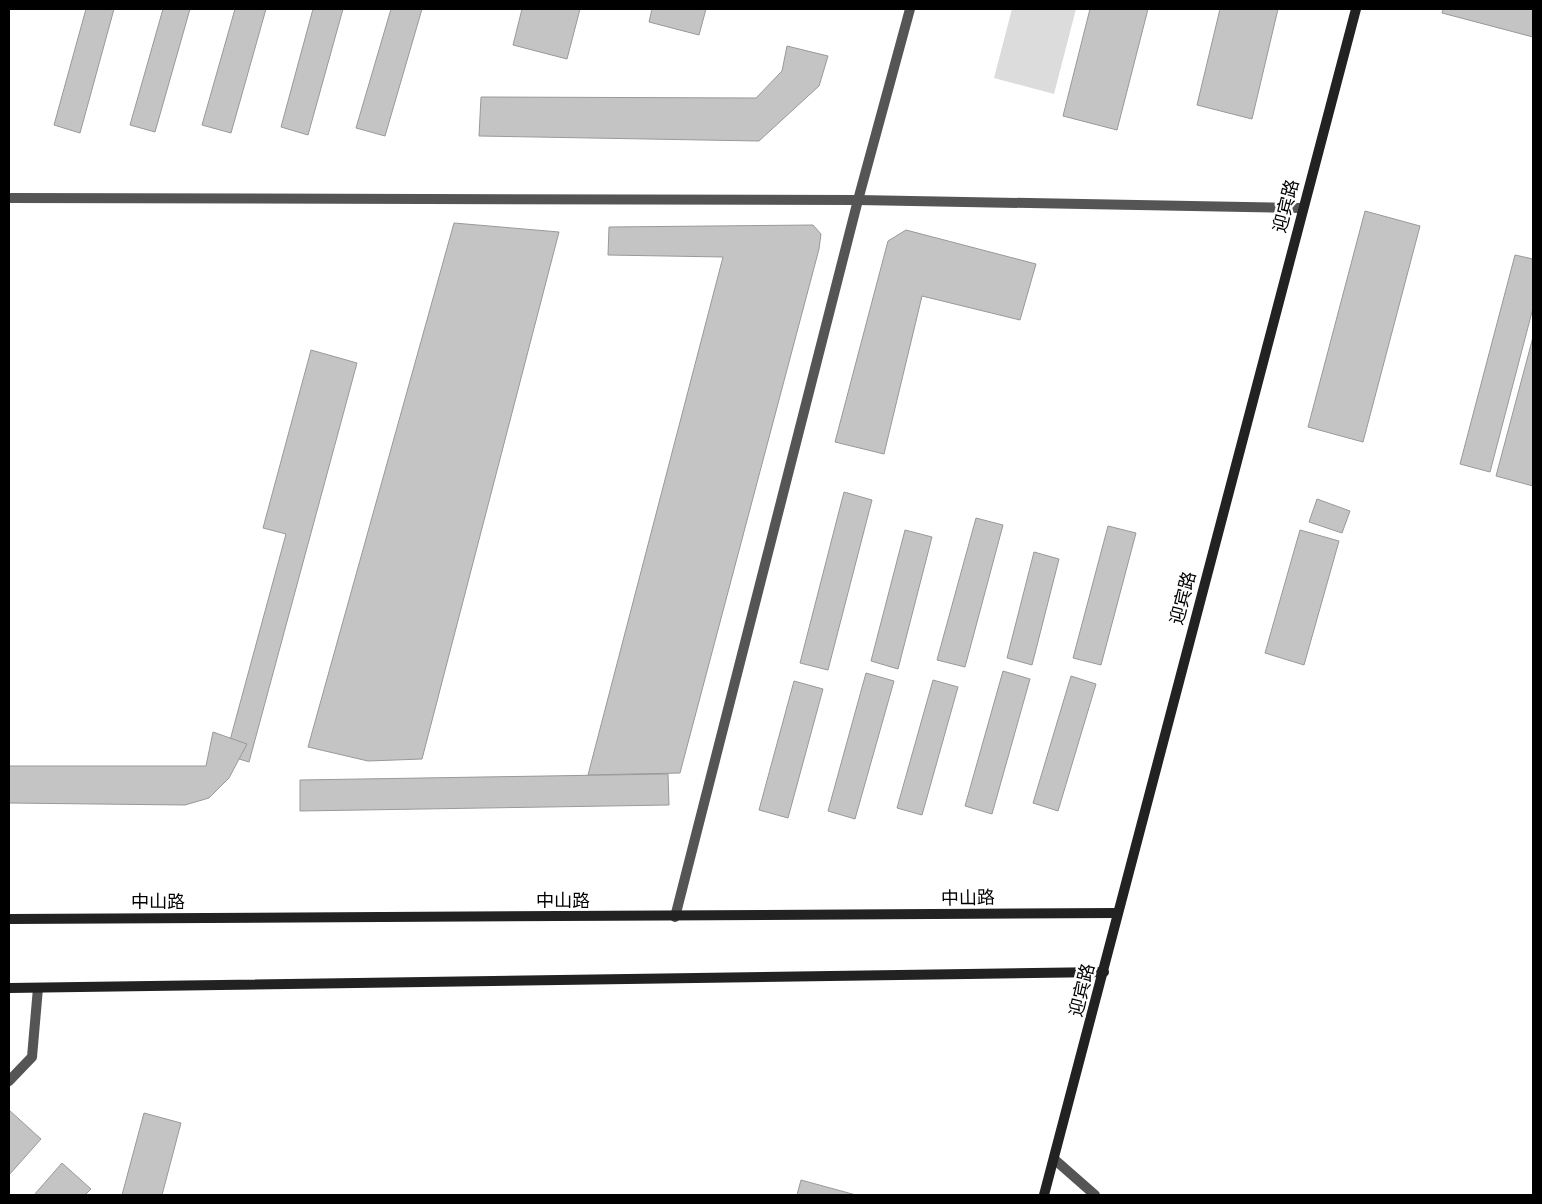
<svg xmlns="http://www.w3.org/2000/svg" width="1542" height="1204" viewBox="0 0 1542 1204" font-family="Commissioner,'Noto Sans SC',sans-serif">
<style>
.green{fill:#dcdcdc}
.building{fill:#c4c4c4;stroke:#999}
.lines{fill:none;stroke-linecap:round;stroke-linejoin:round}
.service{stroke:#555;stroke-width:10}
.minor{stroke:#555;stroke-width:10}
.secondary{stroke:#222;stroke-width:10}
.labels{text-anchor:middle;stroke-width:5;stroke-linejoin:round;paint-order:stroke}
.street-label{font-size:18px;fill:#000;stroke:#fff}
</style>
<rect width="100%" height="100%" fill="#fff"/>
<path class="green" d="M1012 9H1076L1054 94 994 78Z"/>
<g class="building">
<path d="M86 9H114L80 133 54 125Z"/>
<path d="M163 9H190L155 132 130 125Z"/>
<path d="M235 9H266L231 133 202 125Z"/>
<path d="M313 9H343L308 135 281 127Z"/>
<path d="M391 9H422L385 136 356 128Z"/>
<path d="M522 9H580L567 59 513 45Z"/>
<path d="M652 9H706L699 35 649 22Z"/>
<path d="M1090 9H1148L1117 130 1063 116Z"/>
<path d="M1220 9H1278L1252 119 1197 105Z"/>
<path d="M1443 9H1533V37L1442 13Z"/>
<path d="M787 46 828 56 819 86 759 141 479 136 481 97 756 98 782 71Z"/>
<path d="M1365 211 1420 226 1363 442 1308 427Z"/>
<path d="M454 223 559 232 422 759 368 761 308 747Z"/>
<path d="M813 225 821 234 819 249 680 773 588 775 723 257 608 255 609 227Z"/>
<path d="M906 230 1036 264 1020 320 922 296 884 454 835 442 888 241Z"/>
<path d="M1515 255 1533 259V308L1490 472 1460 464Z"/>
<path d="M1533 337V486L1496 476Z"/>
<path d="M311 350 357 363 249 762 226 755 286 534 263 528Z"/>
<path d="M844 492 872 500 828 670 800 663Z"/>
<path d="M1317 499 1350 511 1342 533 1309 522Z"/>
<path d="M976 518 1003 525 965 667 937 660Z"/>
<path d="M1108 526 1136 533 1101 665 1073 658Z"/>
<path d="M905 530 932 537 898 669 871 661Z"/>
<path d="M1300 530 1339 541 1304 665 1265 653Z"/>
<path d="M1034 552 1059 559 1032 665 1007 658Z"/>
<path d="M1003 671 1030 679 992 814 965 806Z"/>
<path d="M866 673 894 681 855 819 828 811Z"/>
<path d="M1071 676 1096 684 1058 811 1033 803Z"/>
<path d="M933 680 958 687 922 815 897 808Z"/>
<path d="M794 681 823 689 788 818 759 810Z"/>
<path d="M213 732 247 744 229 778 209 798 185 805 9 803V766H206Z"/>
<path d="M668 774 669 805 300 811V780Z"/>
<path d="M9 1110 41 1139 9 1175Z"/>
<path d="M144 1113 181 1123 162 1195H122Z"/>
<path d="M62 1163 91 1189 85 1195H34Z"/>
<path d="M801 1180 856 1195H797Z"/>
</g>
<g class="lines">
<g class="service">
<path d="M9 1081 32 1057 38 988"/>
<path d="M1054 1159 1095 1195"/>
</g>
<g class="minor">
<path d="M9 198 858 200 1302 208"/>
<path d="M675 917 858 200 910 9"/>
</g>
<g class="secondary">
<path d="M9 919 1117 913"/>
<path d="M9 988 1104 972"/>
<path d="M1044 1195 1356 9"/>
</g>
</g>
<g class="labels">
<g class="street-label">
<text transform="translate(1286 206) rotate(-75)" y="6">迎宾路</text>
<text transform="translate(1183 598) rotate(-75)" y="6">迎宾路</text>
<text transform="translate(968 898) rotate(-1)" y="6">中山路</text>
<text x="563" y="907">中山路</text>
<text x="158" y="908">中山路</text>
<text transform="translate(1082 990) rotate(-76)" y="6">迎宾路</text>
</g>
</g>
<rect width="1542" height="1204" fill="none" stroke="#000000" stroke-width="20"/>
</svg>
